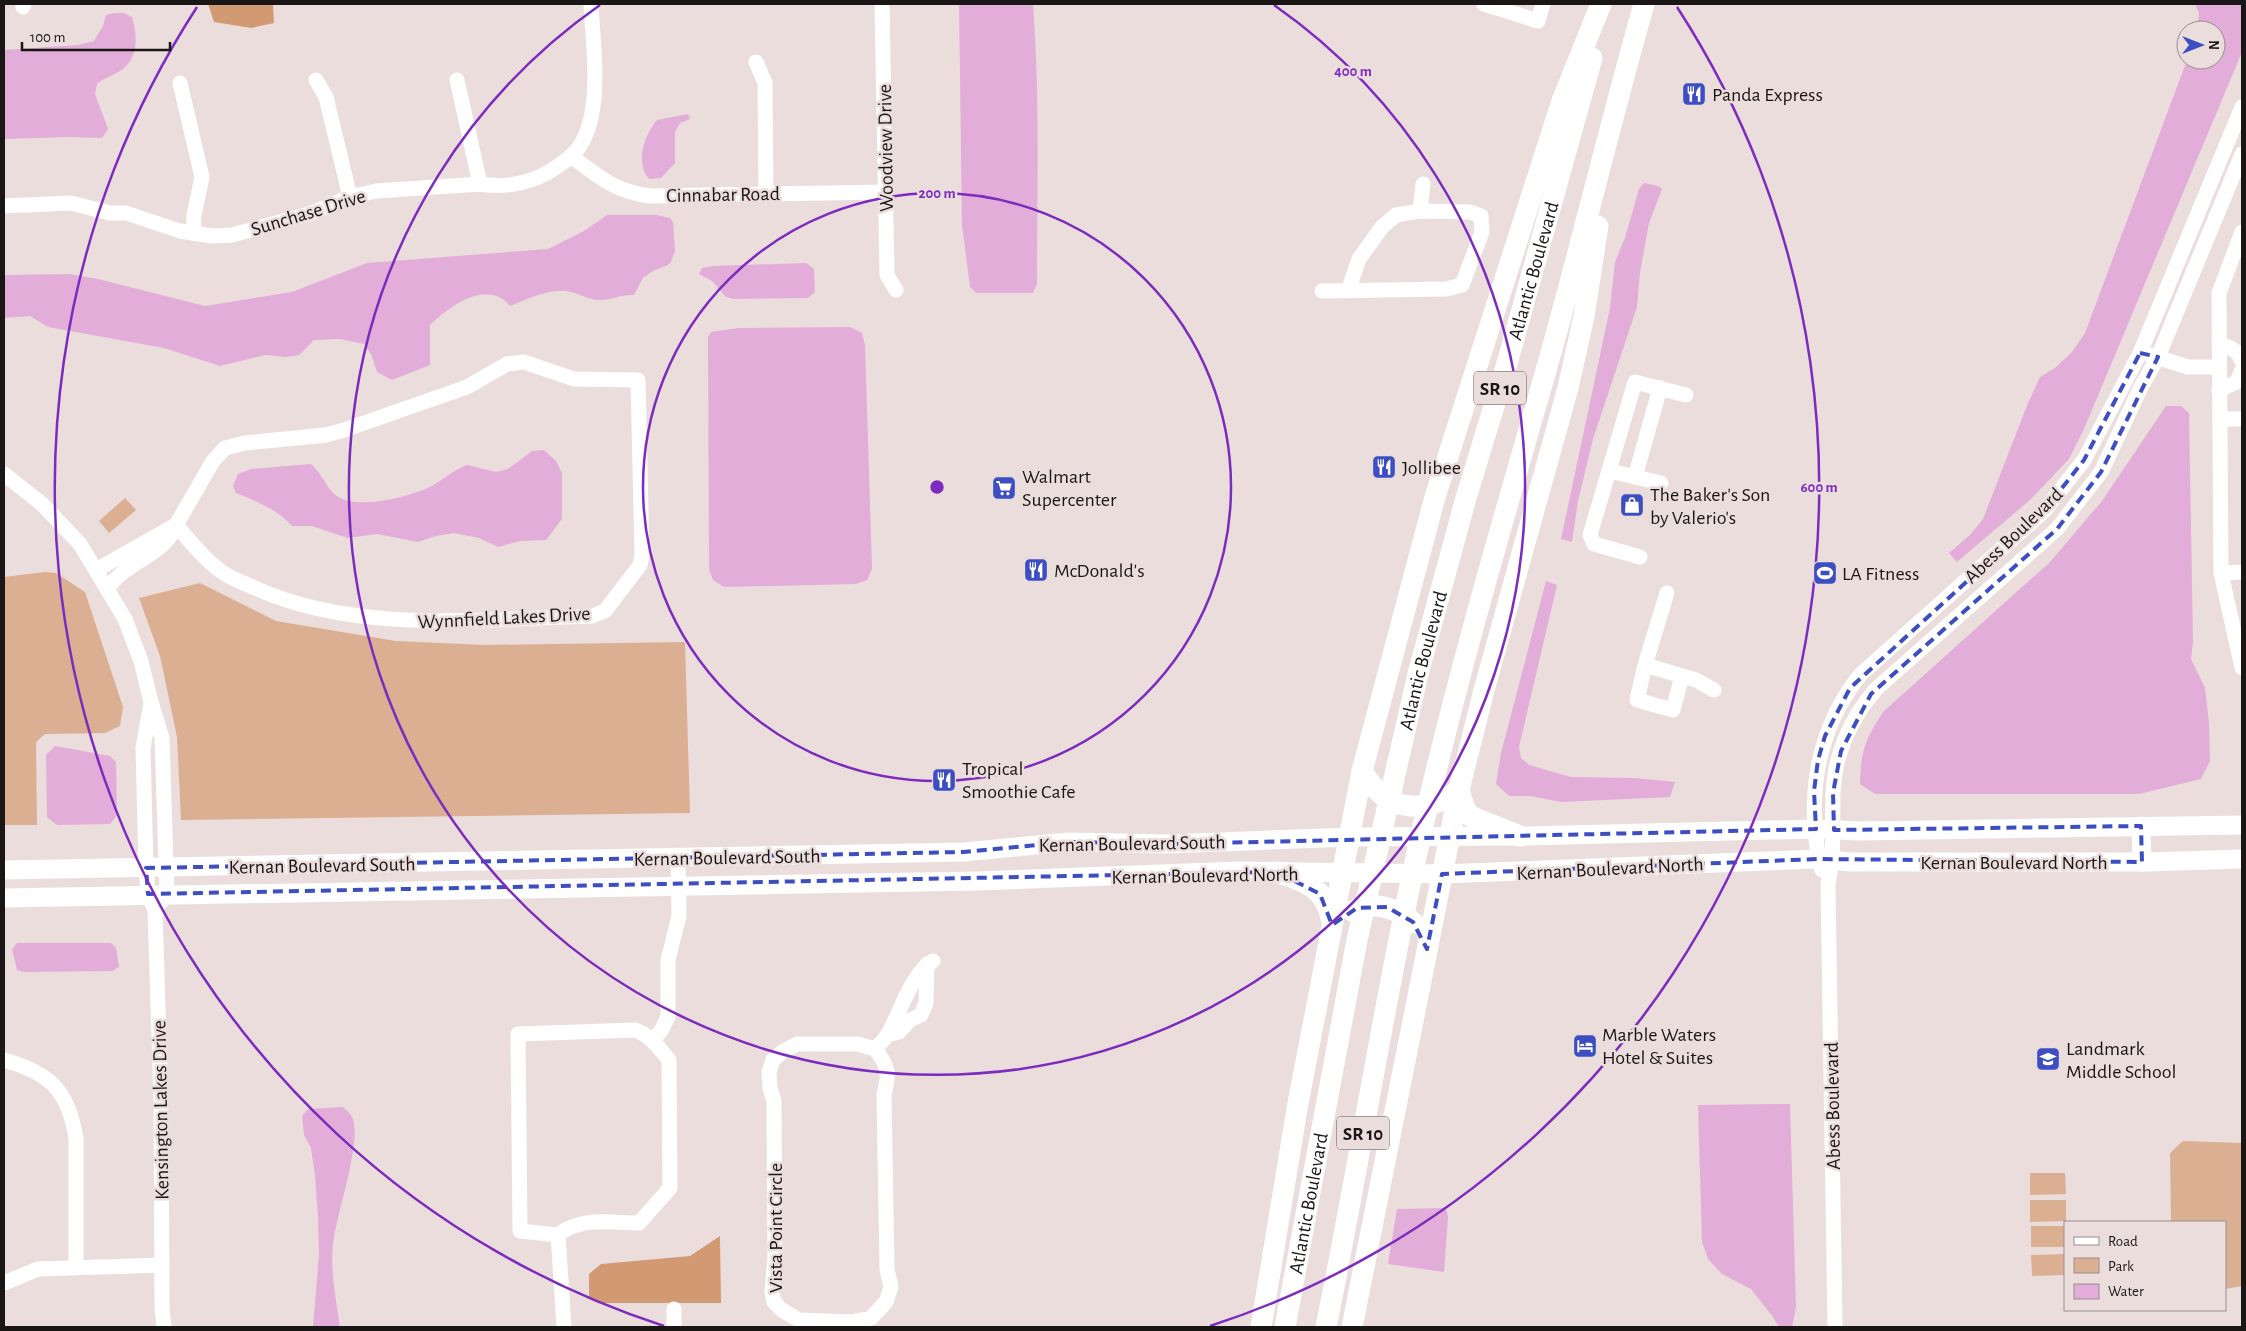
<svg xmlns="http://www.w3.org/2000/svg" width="2246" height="1331" viewBox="0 0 2246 1331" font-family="'Alegreya Sans',sans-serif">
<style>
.green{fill:#daaf92}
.forest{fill:#d19a73}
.water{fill:#e2add8}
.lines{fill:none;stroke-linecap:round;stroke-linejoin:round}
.minor{stroke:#fff;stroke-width:15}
.major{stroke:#fff;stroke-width:19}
.highway{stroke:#fff;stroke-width:21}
.marked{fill:none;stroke:#3c4ec1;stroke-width:4;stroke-dasharray:10 6;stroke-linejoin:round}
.ring{fill:none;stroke:#7b2cbf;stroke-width:2.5}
.labels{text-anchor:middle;stroke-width:5;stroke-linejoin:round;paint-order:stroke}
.shield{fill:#ecdddd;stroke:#5a5252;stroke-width:1}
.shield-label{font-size:19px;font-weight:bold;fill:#1b1616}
.poi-label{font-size:20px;fill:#1b1616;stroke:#ecdddd;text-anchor:start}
.street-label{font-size:20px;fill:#1b1616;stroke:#ecdddd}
.centre{fill:#7b2cbf;stroke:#ecdddd;stroke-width:2.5}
.ring-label{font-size:15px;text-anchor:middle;font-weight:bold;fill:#7b2cbf;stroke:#ecdddd;stroke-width:5;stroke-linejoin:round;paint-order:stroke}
</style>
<rect width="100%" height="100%" fill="#ecdddd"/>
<g class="green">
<path d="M125 498 136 510 109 533 99 521Z"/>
<path d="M44 572 56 573 85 592 123 707 120 726 105 733 45 734 36 742 37 825H4V577Z"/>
<path d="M200 583 276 621 396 641 484 645 685 642 690 813 181 820 177 737 160 656 139 598Z"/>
<path d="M2183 1141 2242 1143V1286L2225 1289V1222H2171L2170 1153Z"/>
<path d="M2030 1173H2065L2066 1194 2030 1195Z"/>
<path d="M2030 1200H2066V1221L2030 1222Z"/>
<rect x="2031" y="1226" width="34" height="21"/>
<path d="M2065 1254V1275L2032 1276 2031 1255Z"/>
</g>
<g class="forest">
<path d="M208 4H273L274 23 251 28 214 22Z"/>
<path d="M720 1236 721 1303H598L589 1297V1274L601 1264 690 1256Z"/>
</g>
<g class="water">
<path d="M959 4H1033C1040 97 1037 191 1037 284L1033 293H976L970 287 962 225Z"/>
<path d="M2195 4 2242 5V52L2084 429 2069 459 2031 499 1957 562 1949 553 1970 535 1983 519 2028 403 2040 377 2055 368 2072 352 2085 333 2187 60H2216V30H2197L2199 13Z"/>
<path d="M115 13H124L132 17C137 34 139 56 124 68 116 75 105 77 97 84L95 94 108 129 102 138 68 137 4 139V50L78 45 94 41 103 26 106 15Z"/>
<path d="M688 114 690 119 680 123 675 132V163L661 178 649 179C635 162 644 136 657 120Z"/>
<path d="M1644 183 1658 186 1662 189 1649 223 1640 272 1637 307 1593 439 1578 501 1572 542 1561 539 1610 308 1615 262 1625 238 1639 189Z"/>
<path d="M607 215H657L670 218 673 222 675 251 671 262 668 265 653 271 643 278 634 295C622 294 612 300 600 300 588 300 577 292 566 291 548 289 527 299 510 306 487 278 449 307 430 325V365L392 380 377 372 371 354 364 344 340 339 314 340 299 355 286 357 265 355 220 366 164 348 48 327 30 316 4 318V275L70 274 98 279 205 306 292 292 367 263 548 249 584 231Z"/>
<path d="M806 263 814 269 815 292 808 298 734 299 726 297 712 281 699 274 702 268 713 266Z"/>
<path d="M850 327 862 333 865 345 872 569 867 580 856 584 724 587 713 580 709 569 708 337 711 332 738 328Z"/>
<path d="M2166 406H2181L2189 413 2193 642 2191 659 2205 688 2209 723 2210 761 2201 779 2139 794H1875L1860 784C1861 750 1865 740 1883 712L2050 562 2102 501Z"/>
<path d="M544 450 556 461 562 473V519L546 540 520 541 498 547 479 538 454 533 436 536 418 542 377 534 348 538 312 526H292C277 509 256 501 236 493L233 486 238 474 251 469 311 464C321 472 325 485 334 494 353 511 402 498 423 490 439 484 451 471 467 465L496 472 508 469 532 451Z"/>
<path d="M1546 581 1557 585 1519 747 1521 758 1529 765 1571 777 1635 778 1675 782 1670 797 1561 802 1530 796H1509L1496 784 1501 753Z"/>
<path d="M55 746 110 756 116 762 117 815 110 824 57 825 47 817 46 755Z"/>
<path d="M17 943H111L116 948 119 967 112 971 24 972 17 970 12 949Z"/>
<path d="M1790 1104 1796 1307 1792 1327H1779L1773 1317 1751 1289 1722 1274 1708 1259 1702 1242 1698 1105Z"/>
<path d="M343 1107C346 1110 351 1114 353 1119 361 1145 337 1213 333 1243 330 1271 336 1300 340 1327H313L319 1254 318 1218 315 1176 311 1148 304 1135 302 1116 308 1109Z"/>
<path d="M1446 1208 1448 1217 1444 1272 1388 1264 1397 1209Z"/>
</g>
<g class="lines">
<g class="minor">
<path d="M882 4 887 275 896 290"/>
<path d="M1484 4 1538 21 1543 4"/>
<path d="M23 7 24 4"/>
<path d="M756 62 765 83 766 193"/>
<path d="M316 80 326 97 350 197"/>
<path d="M457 80 480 184"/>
<path d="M180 83 202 177 194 215 193 233"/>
<path d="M571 156C599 177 614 191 650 196L886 192"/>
<path d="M4 206 71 203 110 213H126L180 231 212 236 232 235 309 214 350 197 376 191 480 184C502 188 527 184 547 173 557 167 569 160 577 150 604 115 593 46 591 4"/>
<path d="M1420 211 1423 184"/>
<path d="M2242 232 2219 293 2221 573 2242 668"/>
<path d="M1322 291 1446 289 1462 285 1482 232 1481 216 1470 212 1420 211 1396 215 1382 227 1359 259 1348 291"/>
<path d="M2219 344C2230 347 2239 350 2242 362"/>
<path d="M2150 355 2188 367H2219"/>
<path d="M524 362 574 379 638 380 642 555 640 565 605 611 592 616C483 619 356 634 255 588 242 582 228 578 218 569 202 557 189 540 176 525L213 461 225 448 245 443 326 435 344 430 467 387 507 364Z"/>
<path d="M2219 390 2237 382 2242 370"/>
<path d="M2220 419H2242"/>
<path d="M1610 471 1661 483"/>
<path d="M4 474 42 504 80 544 125 619 141 661 151 702 162 738 167 894 160 903"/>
<path d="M1635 477 1660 388"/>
<path d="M1640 557 1594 544 1590 535 1635 382 1686 395"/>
<path d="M96 570 176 525C166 551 141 557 121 574 116 578 112 583 107 588"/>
<path d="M2221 573 2242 572"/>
<path d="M1667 593 1645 665 1696 680 1714 690"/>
<path d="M1645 665 1637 700 1673 710 1682 676"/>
<path d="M151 702 143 748 146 868 148 894 155 910 161 1102 162 1308 164 1327"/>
<path d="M1822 870C1816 856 1817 843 1815 828 1811 772 1825 718 1861 674L2044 511 2084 460 2140 353 2242 107"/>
<path d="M635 1030C649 1034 660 1049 669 1060L670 1188 639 1223C611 1223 581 1216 558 1235L520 1231 518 1034Z"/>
<path d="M887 1035 899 1032 910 1020 921 1015 926 1003 927 964"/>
<path d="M652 1041 661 1031 668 1017V960L679 916 678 858"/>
<path d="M875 1049 858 1044H797L782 1052 773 1060 769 1072 770 1088 774 1101 775 1258 772 1292 774 1302 782 1310 799 1320 851 1322 871 1318 886 1302 891 1287 887 1269 884 1094C890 1074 888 1065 875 1049 880 1044 885 1039 888 1034 900 1013 912 972 933 961"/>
<path d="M4 1060C50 1073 68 1090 76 1138V1266"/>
<path d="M558 1235 564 1327"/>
<path d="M4 1283 38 1269 162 1265"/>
<path d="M674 1327V1309"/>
<path d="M1835 1327 1828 885C1835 850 1832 827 1833 793 1834 755 1851 718 1876 689L2057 529 2101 472 2141 387 2158 357 2242 154"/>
</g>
<g class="major">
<path d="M2141 826 2142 862"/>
<path d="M4 870 964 852 1068 842 1168 844 1350 837 1520 836 1816 829 1860 831 2242 825"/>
<path d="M4 898 977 881 1240 871 1442 874 1818 859 1851 862H2148L2242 859"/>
</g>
<g class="highway">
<path d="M1362 771C1385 810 1422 817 1459 790L1464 807 1470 816 1520 836"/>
<path d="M1277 872C1308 883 1325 887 1332 922"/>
<path d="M1352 911C1374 900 1396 908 1414 923"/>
<path d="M1261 1327 1298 1103 1362 771 1435 497 1562 101 1601 4"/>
<path id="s1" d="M1285 1327 1357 940 1418 674 1466 498 1508 360 1592 58"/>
<path d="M1326 1327C1358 1171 1382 1013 1416 857 1452 694 1499 534 1545 374 1580 251 1609 127 1644 4"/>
<path d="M1352 1327 1459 790 1484 690 1568 388 1584 316 1598 226"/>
</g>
</g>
<path class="marked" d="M2140 353 2158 357 2101 472 2057 529 1871 694 1841 751 1833 793 1834 830 2141 826 2142 862 1818 859 1442 874 1427 949 1413 922 1387 907 1357 908 1332 925 1320 894 1277 872 148 894 146 868 964 852 1068 842 1168 844 1816 829 1814 791 1818 760 1825 736 1850 688 2044 511 2084 460Z"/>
<g class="ring">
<circle cx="937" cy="487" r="294"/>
<path d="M1274 5A588 588 0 1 1 600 5"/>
<path d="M664 1326A882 882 0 0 1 197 7M1677 7A882 882 0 0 1 1210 1326"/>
</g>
<defs>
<symbol id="restaurant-square" viewBox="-11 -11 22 22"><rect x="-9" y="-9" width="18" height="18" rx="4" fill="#3c4ec1" stroke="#ecdddd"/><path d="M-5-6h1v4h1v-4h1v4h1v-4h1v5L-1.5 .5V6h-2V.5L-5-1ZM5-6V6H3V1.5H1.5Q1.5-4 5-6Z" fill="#fff"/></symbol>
<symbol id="supermarket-square" viewBox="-11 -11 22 22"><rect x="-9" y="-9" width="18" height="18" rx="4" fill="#3c4ec1" stroke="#ecdddd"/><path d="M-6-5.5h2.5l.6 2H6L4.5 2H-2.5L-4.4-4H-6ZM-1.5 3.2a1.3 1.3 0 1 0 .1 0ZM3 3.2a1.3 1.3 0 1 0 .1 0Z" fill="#fff"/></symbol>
<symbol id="shop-square" viewBox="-11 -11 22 22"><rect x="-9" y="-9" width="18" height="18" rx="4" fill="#3c4ec1" stroke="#ecdddd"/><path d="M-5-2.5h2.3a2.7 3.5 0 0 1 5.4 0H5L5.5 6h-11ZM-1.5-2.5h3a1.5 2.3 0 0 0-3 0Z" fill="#fff"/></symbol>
<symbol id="stadium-square" viewBox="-11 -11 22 22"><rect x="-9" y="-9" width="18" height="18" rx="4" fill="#3c4ec1" stroke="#ecdddd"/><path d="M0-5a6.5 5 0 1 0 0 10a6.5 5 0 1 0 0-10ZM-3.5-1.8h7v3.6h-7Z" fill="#fff"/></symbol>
<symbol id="hotel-square" viewBox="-11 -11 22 22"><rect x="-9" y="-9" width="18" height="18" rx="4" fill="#3c4ec1" stroke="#ecdddd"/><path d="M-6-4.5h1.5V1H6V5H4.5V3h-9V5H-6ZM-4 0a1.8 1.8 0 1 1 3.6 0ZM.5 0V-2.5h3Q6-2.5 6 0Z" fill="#fff"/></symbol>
<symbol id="school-square" viewBox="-11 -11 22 22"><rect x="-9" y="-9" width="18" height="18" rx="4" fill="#3c4ec1" stroke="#ecdddd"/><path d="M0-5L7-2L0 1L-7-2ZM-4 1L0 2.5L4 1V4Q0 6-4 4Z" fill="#fff"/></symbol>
</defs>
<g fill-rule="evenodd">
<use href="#restaurant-square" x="1680" y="80" width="28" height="28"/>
<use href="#restaurant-square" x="1370" y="453" width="28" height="28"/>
<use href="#supermarket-square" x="990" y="474" width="28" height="28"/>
<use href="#shop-square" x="1618" y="491" width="28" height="28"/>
<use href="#restaurant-square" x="1022" y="556" width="28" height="28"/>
<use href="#stadium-square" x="1811" y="559" width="28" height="28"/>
<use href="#restaurant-square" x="930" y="766" width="28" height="28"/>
<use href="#hotel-square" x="1571" y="1032" width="28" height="28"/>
<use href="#school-square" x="2034" y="1045" width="28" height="28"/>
</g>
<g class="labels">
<g class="shield">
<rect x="1474" y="371.5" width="52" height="33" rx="4"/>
<rect x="1337" y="1116.5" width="52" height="33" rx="4"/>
</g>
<g class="shield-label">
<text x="1500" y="395">SR 10</text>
<text x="1363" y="1140">SR 10</text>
</g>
<g class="poi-label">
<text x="1712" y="101">Panda Express</text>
<text x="1402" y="474">Jollibee</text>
<text x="1022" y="483">Walmart<tspan x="1022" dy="23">Supercenter</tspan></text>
<text x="1650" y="501">The Baker's Son<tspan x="1650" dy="23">by Valerio's</tspan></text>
<text x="1054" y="577">McDonald's</text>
<text x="1842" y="580">LA Fitness</text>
<text x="962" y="775">Tropical<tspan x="962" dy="23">Smoothie Cafe</tspan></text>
<text x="1602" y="1041">Marble Waters<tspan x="1602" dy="23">Hotel &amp; Suites</tspan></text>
<text x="2066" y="1055">Landmark<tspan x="2066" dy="23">Middle School</tspan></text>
</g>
<g class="street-label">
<text transform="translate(885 148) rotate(-91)" y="7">Woodview Drive</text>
<text transform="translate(723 194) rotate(-1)" y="7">Cinnabar Road</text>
<text transform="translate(308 212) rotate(-17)" y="7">Sunchase Drive</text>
<text dy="7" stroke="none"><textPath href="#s1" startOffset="1086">Atlantic Boulevard</textPath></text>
<text transform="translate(2013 535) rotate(-44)" y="7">Abess Boulevard</text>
<text transform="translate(504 617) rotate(-3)" y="7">Wynnfield Lakes Drive</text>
<text dy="7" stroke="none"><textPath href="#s1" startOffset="681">Atlantic Boulevard</textPath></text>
<text transform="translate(1132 843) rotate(-1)" y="7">Kernan Boulevard South</text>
<text transform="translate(727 857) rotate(-1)" y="7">Kernan Boulevard South</text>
<text x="2014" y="869">Kernan Boulevard North</text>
<text transform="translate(322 865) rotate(-1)" y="7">Kernan Boulevard South</text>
<text transform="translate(1610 868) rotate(-3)" y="7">Kernan Boulevard North</text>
<text transform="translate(1205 875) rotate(-1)" y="7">Kernan Boulevard North</text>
<text transform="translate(1832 1106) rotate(-91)" y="7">Abess Boulevard</text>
<text transform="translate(160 1110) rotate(-91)" y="7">Kensington Lakes Drive</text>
<text dy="7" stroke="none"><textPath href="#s1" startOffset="126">Atlantic Boulevard</textPath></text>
<text transform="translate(775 1228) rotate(-90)" y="7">Vista Point Circle</text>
</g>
</g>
<circle cx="937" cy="487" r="8" class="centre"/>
<g class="ring-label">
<text x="1353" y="76">400 m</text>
<text x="937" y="198">200 m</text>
<text x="1819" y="492">600 m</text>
</g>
<rect width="2246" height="1331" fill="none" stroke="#1b1616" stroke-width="10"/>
<rect x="2064" y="1221" width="162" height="90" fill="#ecdddd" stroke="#988d8d"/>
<rect x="2074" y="1237" width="25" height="8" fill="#ffffff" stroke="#988d8d"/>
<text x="2108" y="1246" font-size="15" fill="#1b1616">Road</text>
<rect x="2074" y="1258" width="25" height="15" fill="#daaf92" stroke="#988d8d"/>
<text x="2108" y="1271" font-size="15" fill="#1b1616">Park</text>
<rect x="2074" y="1284" width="25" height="15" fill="#e2add8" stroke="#988d8d"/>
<text x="2108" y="1296" font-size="15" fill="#1b1616">Water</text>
<g transform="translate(2201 45) rotate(90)"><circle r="24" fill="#ecdddd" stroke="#988d8d"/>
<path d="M0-4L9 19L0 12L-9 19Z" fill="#3c4ec1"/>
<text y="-8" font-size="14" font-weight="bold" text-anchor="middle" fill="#1b1616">N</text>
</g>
<path d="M22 42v8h148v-8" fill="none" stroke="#1b1616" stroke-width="2.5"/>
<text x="30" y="42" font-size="15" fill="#1b1616" stroke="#ecdddd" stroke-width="4" paint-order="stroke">100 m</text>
</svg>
